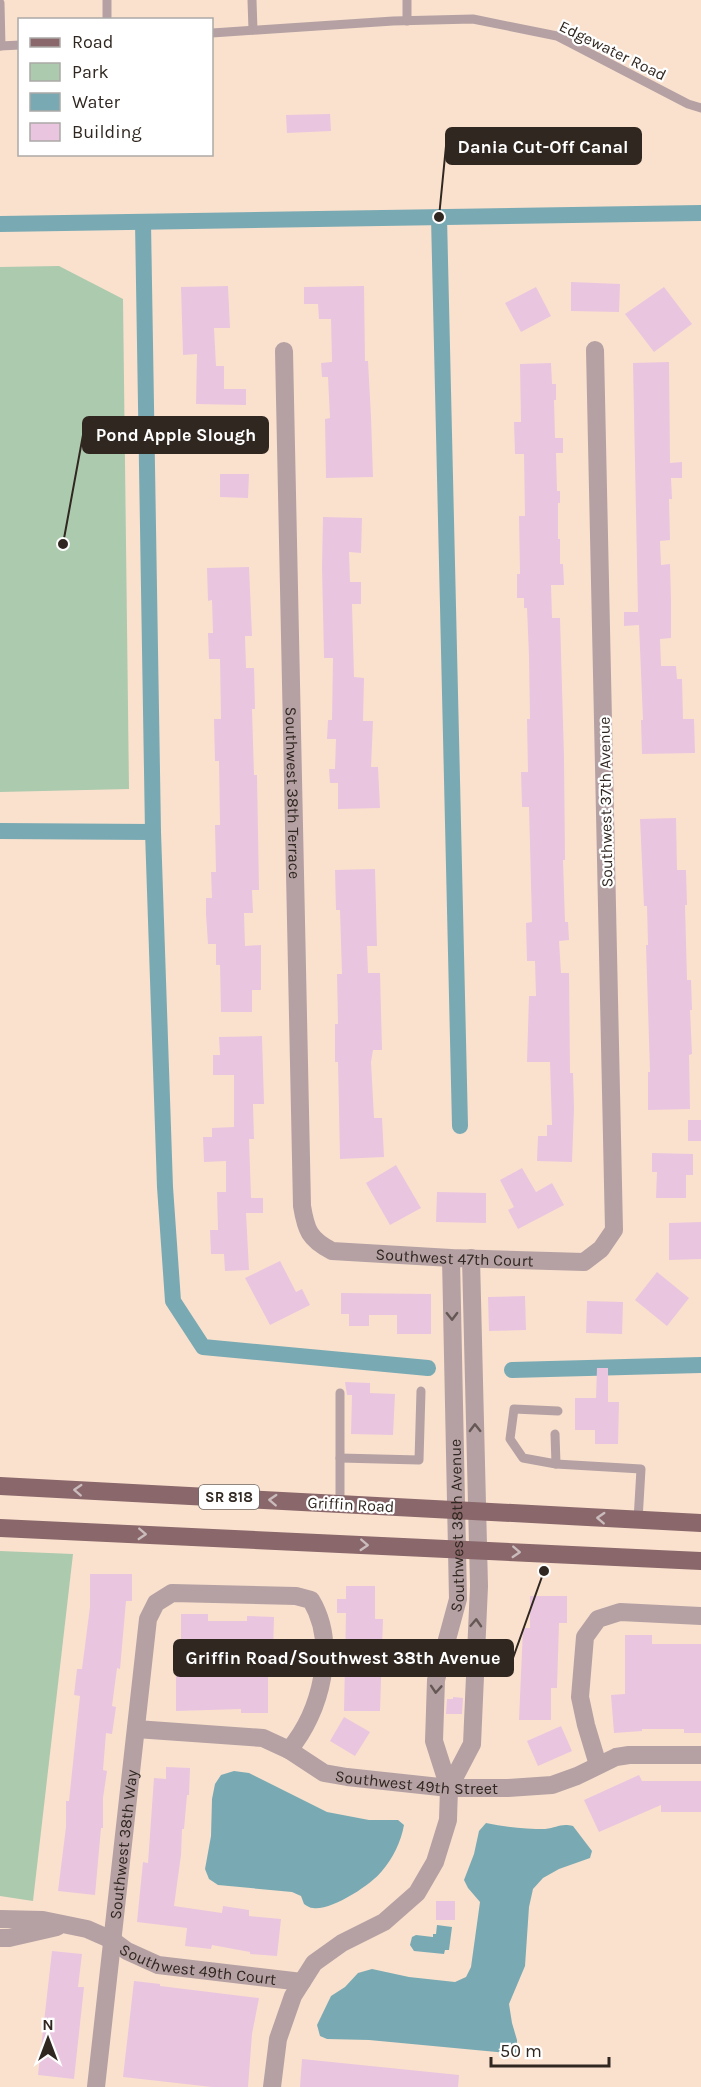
<svg xmlns="http://www.w3.org/2000/svg" width="701" height="2087" viewBox="0 0 701 2087" font-family="Karla,sans-serif">
<style>
.green{fill:#accaad}
.water{fill:#79aab3}
.lines{fill:none;stroke-linecap:round;stroke-linejoin:round}
.canal{stroke:#79aab3;stroke-width:16}
.building{fill:#eac5df}
.lane{stroke:#b5a1a3;stroke-width:9}
.street{stroke:#b5a1a3;stroke-width:18}
.primary{stroke:#8a676a;stroke-width:18}
.oneway{stroke:#655854}
.oneway2{stroke:#cabbbc}
.labels{text-anchor:middle;stroke-width:4.5;stroke-linejoin:round;paint-order:stroke}
.shield{fill:#fff;stroke:#6e6863;stroke-width:1.5}
.shield-label{font-size:15px;font-weight:bold;fill:#302720}
.street-label{font-size:16px;fill:#302720;stroke:#fff}
.leader{fill:none;stroke:#302720;stroke-width:2}
.callout-dot{fill:#302720;stroke:#fff;stroke-width:2}
.callout{fill:#302720;stroke:#302720;stroke-width:2}
.callout-label{font-size:18px;text-anchor:middle;font-weight:bold;fill:#fff}
</style>
<rect width="100%" height="100%" fill="#fae1ce"/>
<g class="green">
<path d="M59 266 123 299 129 789 0 792V267Z"/>
<path d="M0 1551 73 1554 33 1901 0 1896Z"/>
</g>
<g class="water">
<path d="M234 1771 249 1773 327 1812 369 1820H398L404 1825C401 1842 393 1858 382 1871 371 1885 331 1911 313 1908 310 1908 307 1906 304 1904L301 1896 292 1892 218 1885 209 1879 205 1869 211 1836 212 1799 215 1784 221 1775Z"/>
<path d="M486 1823C505 1827 526 1829 545 1829 557 1828 560 1823 573 1826L592 1851 590 1858 559 1869 543 1878 533 1889 529 1907 525 1966 509 2004 512 2023 517 2040V2054L369 2040 327 2039 320 2036 317 2025 331 1996 345 1987 358 1973 372 1969 409 1977 455 1982 466 1977 471 1967 480 1902 468 1888 464 1880 474 1854 479 1831Z"/>
<path d="M437 1925 452 1927 449 1950H445L444 1954 414 1951 410 1945 412 1937 416 1935 433 1937V1934H436Z"/>
</g>
<g class="lines">
<g class="canal">
<path d="M439 217 460 1126"/>
<path d="M143 222 153 832 165 1187 173 1301 203 1347 428 1368"/>
<path d="M0 224 701 213"/>
<path d="M0 831 153 832"/>
<path d="M512 1370 701 1365"/>
</g>
</g>
<g class="building">
<path d="M330 114 331 131 287 133 286 115Z"/>
<path d="M571 282 620 284 619 312 571 311Z"/>
<path d="M228 286 230 328H214L216 366H224V389H246V405L196 404 197 354 183 355 181 287Z"/>
<path d="M364 286 365 361H368L371 417 373 477 326 478 325 419 330 418 328 377H322L321 363 332 362 331 319H319L318 304H304V287Z"/>
<path d="M536 287 551 316 521 332 505 303Z"/>
<path d="M664 287 692 324 654 352 625 314Z"/>
<path d="M669 362 670 463 682 462V478H671L672 499H669L670 540 660 541 661 565 670 564 671 601V638L660 639 661 666H676L677 679H682L683 719H694L695 753 642 754 641 720H643L639 625 624 626V612H638L633 363Z"/>
<path d="M551 363 552 384H556V400H554L555 438H563V453H556L557 491H560V503H558V539H560V564H563L564 585H551L552 618H560L564 757 565 860H563L565 922H568L569 940 559 941 561 973H569L570 1073H573L574 1108 572 1162 537 1161 538 1136H547V1125H552L550 1062H527L529 996H536L535 961H527L526 923 532 922 529 807H522L521 772H528L527 719H530L529 656 527 608H524V598H517V574H520L519 516H525L524 454H515L514 422H521L520 364Z"/>
<path d="M220 474H249L248 498 220 497Z"/>
<path d="M323 517 362 518 361 553 349 552 350 582H361V604H352L354 677 364 678 363 721H373L371 767H378L380 808 338 809V783H330L329 769H335L336 739H327L328 720H332L333 658H324L322 567Z"/>
<path d="M249 567 252 636H245L246 668H254L255 709H252L254 775H257L259 890H252L253 913H244L245 946 261 945V990H252V1012H221L220 965H216V944H208L206 914V898H212L211 872H216L215 825H220L219 761H215L214 719H221L220 659H209L208 633H213L212 600 208 601 207 568Z"/>
<path d="M676 818 677 870H686L687 905H685L687 980H691L692 1010H690L692 1054 689 1055 690 1109 648 1110V1072H650L646 945H648L647 906H644L640 819Z"/>
<path d="M375 869 377 946H367L368 973H380L382 1050H373L371 1062 374 1118H382L384 1157 340 1159 338 1062H335V1024H338L337 974H342L340 910H336L335 870Z"/>
<path d="M262 1036 264 1104H253L254 1139H249L251 1198H263V1213H246L249 1270 225 1271 224 1254H211L210 1230H218L217 1192H226V1161L204 1162 203 1137H212V1128L234 1127V1075H213V1055H220L219 1037Z"/>
<rect x="688" y="1120" width="13" height="21"/>
<path d="M652 1153 693 1154V1175H686V1198H656L657 1172H652Z"/>
<path d="M396 1165 421 1208 390 1225 366 1183Z"/>
<path d="M522 1168 536 1192 552 1183 564 1205 518 1229 508 1210 514 1207 500 1180Z"/>
<path d="M437 1192 486 1193V1223L436 1222Z"/>
<path d="M701 1222V1259L669 1260V1223Z"/>
<path d="M280 1261 296 1292 302 1289 310 1305 270 1325 245 1278Z"/>
<path d="M657 1272 689 1298 667 1326 635 1300Z"/>
<path d="M341 1293 431 1294V1334H397V1315H369V1326H349V1314H341Z"/>
<path d="M525 1296 526 1330 489 1331 488 1297Z"/>
<path d="M587 1301 623 1302 622 1334 586 1333Z"/>
<path d="M597 1368H608V1402H619L618 1444H595V1430H575V1398H596Z"/>
<path d="M345 1382 370 1383V1393L395 1394 393 1435 351 1434 352 1395H347Z"/>
<path d="M90 1574H132V1601H126L120 1669 117 1668 112 1706 116 1707 112 1734 106 1733 103 1770 107 1771 103 1798V1828H101L95 1895 58 1891 66 1827V1801H69L80 1696 74 1695 77 1669H82L90 1607Z"/>
<path d="M346 1586H375V1619H383L380 1711H344L346 1613H337V1599H346Z"/>
<path d="M530 1596H567V1623H559L557 1688H551V1720H519L523 1628H530Z"/>
<path d="M181 1614H208V1621H247V1616L274 1617 273 1654H268V1713H241V1709L176 1711V1672H181Z"/>
<path d="M625 1635H652V1644H701V1733H684V1729H642V1731L614 1733 611 1695 625 1694Z"/>
<path d="M453 1697 463 1698 462 1714H446L447 1699H453Z"/>
<path d="M344 1717 370 1732 355 1756 330 1741Z"/>
<path d="M561 1726 572 1751 538 1766 527 1741Z"/>
<path d="M166 1767 190 1768 189 1795H187L184 1829H182L181 1855 174 1906 222 1913 223 1906 249 1910V1916L281 1919 277 1956 250 1954V1952L212 1945 211 1949 185 1946 187 1928 137 1922 143 1862 148 1863 154 1778 166 1779Z"/>
<path d="M639 1775 642 1781H701V1812H661V1805L599 1832 584 1800Z"/>
<rect x="436" y="1901" width="19" height="19"/>
<path d="M52 1951 82 1954 78 1987H84L74 2079 38 2075Z"/>
<path d="M134 1981 160 1984V1986L259 1998 252 2034 248 2087H212L123 2077Z"/>
<path d="M302 2059 459 2075 458 2087H300Z"/>
</g>
<g class="lines">
<g class="lane">
<path d="M107 0V20"/>
<path d="M252 0 253 30"/>
<path d="M407 0V21"/>
<path d="M0 3 1 46"/>
<path d="M212 33 393 21 473 19 557 36 688 104 701 108"/>
<path d="M0 46 20 45"/>
<path d="M558 1411 514 1409 510 1439 523 1458 556 1464 641 1469 638 1520"/>
<path d="M555 1434 556 1464"/>
<path d="M340 1458 419 1460 421 1391"/>
<path d="M340 1503V1393"/>
</g>
<g class="street">
<path id="s1" d="M284 351 302 1206C306 1230 309 1239 332 1251L451 1258 584 1262 601 1249 614 1230 595 350"/>
<path id="s2" d="M136 1729 263 1738 289 1750 324 1773 347 1777 449 1788H508L552 1785 577 1776 616 1757 629 1755H701"/>
<path d="M598 1765 586 1725 580 1697 585 1637 598 1619 620 1612 701 1616"/>
<path d="M449 1788 472 1744 479 1586 471 1258"/>
<path id="s3" d="M0 1919 43 1920 87 1929 112 1940 127 1951 158 1965 302 1982"/>
<path d="M0 1938H9L57 1927"/>
<path id="s4" d="M96 2087 148 1619 156 1603 172 1593 296 1596 311 1600C338 1645 321 1712 289 1750"/>
<path id="s5" d="M272 2087 278 2039 293 1996 314 1963 342 1943 384 1922 417 1893 435 1862 448 1820 449 1788 434 1741 436 1680 458 1599 451 1258"/>
</g>
<g class="primary">
<path d="M0 1486 701 1523"/>
<path d="M0 1528 701 1561"/>
</g>
</g>
<defs><path id="oneway-chevron" d="M-2-3.5L2.5 0L-2 3.5" fill="none" stroke-width="1.6" stroke-linecap="round" stroke-linejoin="round" transform="scale(1.5)"/></defs>
<g class="oneway">
<use href="#oneway-chevron" transform="translate(452 1316) rotate(89)"/>
<use href="#oneway-chevron" transform="translate(475 1428) rotate(-91)"/>
<use href="#oneway-chevron" transform="translate(476 1623) rotate(-87)"/>
<use href="#oneway-chevron" transform="translate(436 1689) rotate(94)"/>
</g>
<g class="oneway2">
<use href="#oneway-chevron" transform="translate(78 1490) rotate(-177)"/>
<use href="#oneway-chevron" transform="translate(273 1500) rotate(-177)"/>
<use href="#oneway-chevron" transform="translate(601 1518) rotate(-177)"/>
<use href="#oneway-chevron" transform="translate(142 1534) rotate(3)"/>
<use href="#oneway-chevron" transform="translate(364 1545) rotate(3)"/>
<use href="#oneway-chevron" transform="translate(516 1552) rotate(3)"/>
</g>
<g class="labels">
<rect class="shield" x="199" y="1485" width="60" height="24" rx="4.5"/>
<g class="shield-label">
<text x="229" y="1502">SR 818</text>
</g>
<g class="street-label">
<text transform="translate(613 50) rotate(26)" y="6">Edgewater Road</text>
<text dy="6" stroke="none"><textPath href="#s1" startOffset="442">Southwest 38th Terrace</textPath></text>
<text transform="translate(605 802) rotate(-91)" y="6">Southwest 37th Avenue</text>
<text dy="6" stroke="none"><textPath href="#s1" startOffset="1035">Southwest 47th Court</textPath></text>
<text transform="translate(351 1504) rotate(3)" y="6">Griffin Road</text>
<text dy="6" stroke="none"><textPath href="#s5" startOffset="638">Southwest 38th Avenue</textPath></text>
<text dy="6" stroke="none"><textPath href="#s2" startOffset="291">Southwest 49th Street</textPath></text>
<text dy="6" stroke="none"><textPath href="#s4" startOffset="244">Southwest 38th Way</textPath></text>
<text dy="6" stroke="none"><textPath href="#s3" startOffset="207">Southwest 49th Court</textPath></text>
</g>
</g>
<path class="leader" d="M439 217L446 146M63 544L83 435M544 1571L513 1658"/>
<g class="callout-dot">
<circle cx="439" cy="217" r="6"/>
<circle cx="63" cy="544" r="6"/>
<circle cx="544" cy="1571" r="6"/>
</g>
<g class="callout">
<rect x="446" y="128" width="195" height="36" rx="6"/>
<rect x="83" y="417" width="185" height="36" rx="6"/>
<rect x="174" y="1640" width="339" height="36" rx="6"/>
</g>
<g class="callout-label">
<text x="543" y="153">Dania Cut-Off Canal</text>
<text x="176" y="441">Pond Apple Slough</text>
<text x="343" y="1664">Griffin Road/Southwest 38th Avenue</text>
</g>
<rect x="18" y="18" width="195" height="138" fill="#ffffff" stroke="#aca9a6" stroke-width="1.5"/>
<rect x="30" y="38" width="30" height="9" fill="#8a676a" stroke="#aca9a6" stroke-width="1.5"/>
<text x="72" y="48" font-size="18" fill="#302720">Road</text>
<rect x="30" y="63" width="30" height="18" fill="#accaad" stroke="#aca9a6" stroke-width="1.5"/>
<text x="72" y="78" font-size="18" fill="#302720">Park</text>
<rect x="30" y="93" width="30" height="18" fill="#79aab3" stroke="#aca9a6" stroke-width="1.5"/>
<text x="72" y="108" font-size="18" fill="#302720">Water</text>
<rect x="30" y="123" width="30" height="18" fill="#eac5df" stroke="#aca9a6" stroke-width="1.5"/>
<text x="72" y="138" font-size="18" fill="#302720">Building</text>
<g transform="translate(48 2039)" stroke="#ffffff" stroke-width="4.5" paint-order="stroke">
<path d="M0-4.5L10 22L0 15L-10 22Z" fill="#302720"/>
<text y="-9" font-size="16" font-weight="bold" text-anchor="middle" fill="#302720">N</text>
</g>
<path d="M491 2057v9h118v-9" fill="none" stroke="#302720" stroke-width="3"/>
<text x="500" y="2057" font-size="18" fill="#302720" stroke="#ffffff" stroke-width="4.5" paint-order="stroke">50 m</text>
</svg>
